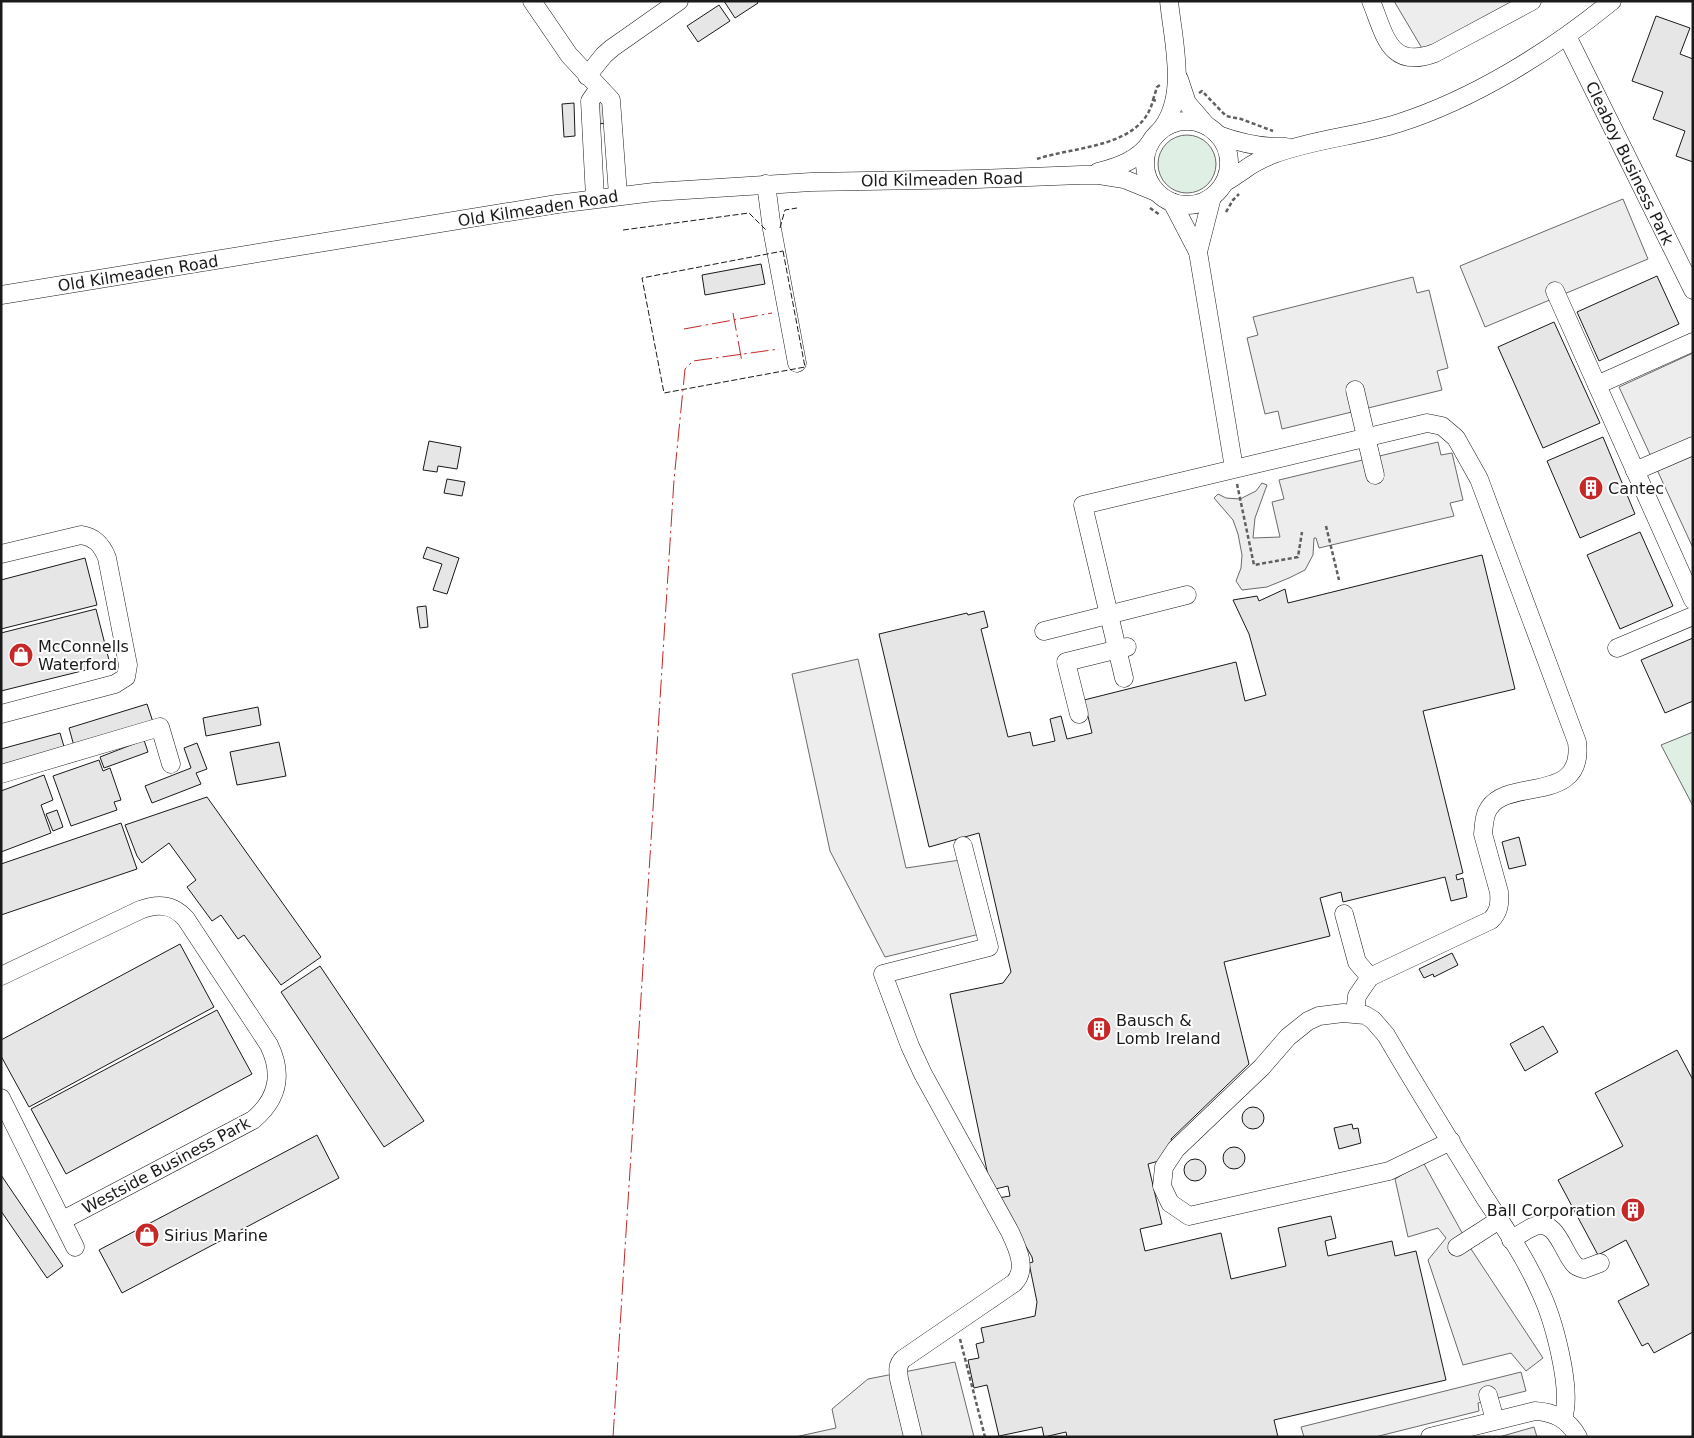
<svg xmlns="http://www.w3.org/2000/svg" width="1694" height="1438" viewBox="0 0 1694 1438" font-family="'DejaVu Sans',sans-serif">
<style>
.green{fill:#e0efe3;stroke:#6a6a6a}
.parking{fill:#ededed;stroke:#6a6a6a}
.building{fill:#e6e6e6;stroke:#1a1a1a}
.lines{fill:none;stroke-linecap:round;stroke-linejoin:round}
.minor-casing{stroke:#1a1a1a;stroke-width:19}
.path{stroke:#5f5f5f;stroke-width:2.5;stroke-dasharray:4 2.5;stroke-linecap:butt}
.minor{stroke:#fff;stroke-width:18}
.fence{stroke:#1a1a1a;stroke-width:1;stroke-dasharray:6 2.5;stroke-linecap:butt}
.power{stroke:#c62828;stroke-width:1;stroke-dasharray:18 4 2.5 4;stroke-linecap:butt}
.labels{text-anchor:middle;stroke-width:4;stroke-linejoin:round;paint-order:stroke}
.street-label{font-size:16px;fill:#1a1a1a;stroke:#fff}
.poi-label{font-size:16px;fill:#1a1a1a;stroke:#fff;text-anchor:start}
</style>
<rect width="100%" height="100%" fill="#fff"/>
<g class="green">
<circle cx="1187" cy="164" r="29"/>
<path d="M1693 732V806L1661 745Z"/>
</g>
<g class="parking">
<path d="M1394 1H1514L1423 50Z"/>
<path d="M1623 199 1648 259 1485 327 1460 266Z"/>
<path d="M1413 277 1417 293 1429 290 1448 368 1437 371 1442 390 1282 429 1278 411 1265 414 1247 338 1258 335 1253 317Z"/>
<path d="M1693 353V548L1619 387Z"/>
<path d="M1438 442 1441 455 1452 453 1463 500 1450 503 1454 516 1319 548 1316 538H1314L1313 555 1305 570 1289 578 1267 587 1242 590 1236 581 1241 568 1242 555 1238 534 1233 520 1214 498 1218 494 1226 498 1240 499 1256 491 1262 483 1267 485 1255 518 1253 538 1280 537 1272 502 1284 499 1279 480Z"/>
<path d="M858 659 906 868 967 859 988 932 885 957 830 851 792 674Z"/>
<path d="M1423 1162 1471 1249 1543 1358 1526 1371 1511 1353 1463 1365 1428 1260 1446 1238 1438 1228 1408 1237 1395 1179Z"/>
<path d="M955 1362 974 1437H795L836 1428 832 1409 868 1379Z"/>
<path d="M1521 1372 1526 1391 1478 1403 1479 1411 1375 1437H1304L1301 1427Z"/>
<path d="M1534 1427 1537 1437H1499Z"/>
</g>
<g class="building">
<path d="M724 1H756L758 3 735 18Z"/>
<path d="M719 5 730 21 698 42 687 26Z"/>
<path d="M1656 16 1690 28 1680 54 1693 59V162L1676 156 1685 131 1653 119 1663 92 1632 81Z"/>
<path d="M596 100H605L607 123 598 124Z"/>
<path d="M574 103 575 136 564 137 562 104Z"/>
<path d="M761 264 765 284 705 295 702 275Z"/>
<path d="M1657 276 1679 324 1599 361 1577 312Z"/>
<path d="M1554 322 1600 423 1543 448 1498 347Z"/>
<path d="M1603 437 1635 514 1580 538 1547 461Z"/>
<path d="M429 441 461 447 457 469 438 466 437 472 423 470Z"/>
<path d="M447 479 465 482 462 496 444 493Z"/>
<path d="M1640 532 1673 606 1620 629 1587 555Z"/>
<path d="M427 547 459 558 447 594 433 590 442 564 423 558Z"/>
<path d="M1482 555 1515 689 1423 711 1463 873 1456 875 1457 880 1463 878 1467 897 1451 901 1445 877 1343 902 1341 892 1320 898 1330 936 1224 962 1249 1064 1171 1139 1173 1145 1162 1160 1148 1164 1162 1224 1140 1229 1145 1251 1221 1233 1231 1279 1286 1266 1278 1228 1331 1216 1336 1238 1325 1241 1328 1256 1392 1241 1395 1256 1416 1251 1446 1380 1274 1420 1278 1437H1067L1066 1432 1044 1437 1042 1427 999 1436 987 1385 974 1388 968 1360 979 1358 976 1344 984 1342 981 1328 1035 1316 1037 1302 1029 1263 1033 1262 1032 1257 998 1198 1010 1196 1008 1186 991 1190 950 994 1003 983 1011 972 979 833 929 847 879 634 967 613 968 615 984 611 988 627 981 629 1008 737 1030 732 1033 746 1055 741 1050 719 1061 716 1067 739 1092 733 1084 700 1236 662 1245 701 1266 695 1249 634 1233 600 1257 596 1259 601 1285 589 1288 603Z"/>
<path d="M85 558 97 605 1 629V580Z"/>
<path d="M426 606 428 627 420 628 417 607Z"/>
<path d="M96 609 110 664 1 691V633Z"/>
<path d="M1693 638V701L1665 713 1641 660Z"/>
<path d="M147 704 153 722 74 746 69 728Z"/>
<path d="M258 707 261 725 206 736 203 718Z"/>
<path d="M60 733 65 750 1 768V749Z"/>
<path d="M144 740 148 752 104 768 100 757Z"/>
<path d="M279 742 286 776 237 785 230 752Z"/>
<path d="M197 743 207 769 196 773 201 784 152 803 145 786 191 768 184 748Z"/>
<path d="M99 760 103 771 110 768 121 800 114 802 117 810 71 826 53 776Z"/>
<path d="M44 775 53 800 41 805 51 833 1 852V791Z"/>
<path d="M207 797 321 957 281 985 244 935 238 939 221 915 212 921 187 887 196 880 169 843 142 863 137 856 125 825Z"/>
<path d="M57 810 63 827 53 831 46 814Z"/>
<path d="M121 823 137 869 1 915V864Z"/>
<path d="M1519 837 1526 865 1509 869 1502 842Z"/>
<path d="M180 944 214 1007 29 1107 1 1056V1040Z"/>
<path d="M1452 953 1458 965 1434 977 1433 974 1424 978 1419 969Z"/>
<path d="M320 966 424 1121 384 1147 281 992Z"/>
<path d="M217 1010 252 1074 66 1174 31 1109Z"/>
<path d="M1543 1026 1558 1052 1525 1071 1510 1044Z"/>
<path d="M1677 1050 1693 1080V1332L1654 1353 1648 1343 1642 1346 1618 1301 1649 1285 1626 1240 1598 1255 1558 1180 1623 1146 1595 1093Z"/>
<circle cx="1253" cy="1118" r="11"/>
<path d="M1352 1124 1353 1129 1358 1128 1361 1143 1339 1149 1334 1128Z"/>
<path d="M317 1135 339 1178 122 1293 99 1250Z"/>
<circle cx="1234" cy="1158" r="11"/>
<circle cx="1195" cy="1170" r="11"/>
<path d="M1 1175 63 1266 47 1278 1 1211Z"/>
</g>
<g class="lines">
<defs>
<g id="minor">
<path d="M532 1 569 55 611 100 618 195"/>
<path d="M1371 1C1385 35 1389 70 1435 53L1532 1"/>
<path d="M1567 36 1693 290"/>
<path d="M587 76 604 55 612 48 679 1"/>
<path d="M1179 79 1187 103 1206 125"/>
<circle cx="1187" cy="163" r="42"/>
<path d="M1159 132C1189 98 1173 42 1169 1"/>
<path d="M1218 135C1240 143 1262 148 1286 147"/>
<path d="M1098 172C1118 167 1138 160 1150 143"/>
<path d="M1225 182C1232 179 1237 174 1244 170 1253 163 1264 158 1274 154 1314 139 1358 136 1399 123 1474 99 1551 51 1612 1"/>
<path d="M766 184 772 229 797 363"/>
<path d="M595 198 590 101 599 88"/>
<path d="M1172 202 1198 252 1234 468"/>
<path d="M1198 252 1212 197"/>
<path d="M1555 291 1693 600"/>
<path d="M1 295 557 204 654 192 811 182 977 179 1081 175H1099L1124 179 1156 192"/>
<path d="M1597 385 1693 342"/>
<path d="M1355 390 1375 475"/>
<path d="M1635 471 1693 446"/>
<path d="M1 554 81 535C95 537 102 545 107 558L128 665 126 677 115 684 1 714"/>
<path d="M1044 631 1187 595"/>
<path d="M1617 648 1693 616"/>
<path d="M1124 678 1083 505 1427 423 1442 426 1456 438 1479 479 1577 742C1585 805 1509 777 1489 808 1484 815 1484 825 1483 834L1499 892C1500 904 1499 912 1491 920L1370 977 1357 996 1355 1013"/>
<path d="M1079 714 1066 662 1127 647"/>
<path d="M1 774 160 727 171 764"/>
<path d="M1344 914 1357 962 1370 977"/>
<path d="M1 976 140 910C158 903 173 904 186 919L269 1045C283 1074 278 1099 253 1120L63 1220"/>
<path d="M1 1098 75 1247"/>
<path d="M1451 1141 1389 1171 1189 1216 1170 1203 1162 1186 1164 1167 1176 1149 1262 1067 1288 1037 1308 1021 1319 1016 1343 1013 1365 1015 1373 1020 1386 1035C1418 1090 1452 1144 1485 1198 1504 1227 1525 1257 1539 1289 1553 1317 1573 1389 1563 1418"/>
<path d="M1511 1240C1519 1235 1527 1229 1535 1226 1556 1218 1563 1252 1574 1264 1576 1267 1580 1268 1584 1269L1600 1263"/>
<path d="M1457 1247 1499 1220"/>
<path d="M1488 1395 1495 1420"/>
<path d="M913 1437 899 1379C898 1371 897 1365 903 1359L1014 1283C1028 1269 1017 1247 1010 1232L923 1074 910 1046 883 974 989 947 963 846"/>
<path d="M1430 1437 1535 1411C1554 1412 1568 1419 1578 1437"/>
</g>
</defs>
<use href="#minor" class="minor-casing"/>
<g class="path">
<path d="M1199 93 1202 91 1226 116 1241 119 1273 131"/>
<path d="M1153 100 1157 87 1160 85"/>
<path d="M1037 159C1075 146 1142 148 1153 100L1157 101"/>
<path d="M1150 208 1160 215"/>
<path d="M1226 212 1233 200 1239 194"/>
<path d="M1237 484 1254 565 1298 557 1302 532"/>
<path d="M1326 526 1339 580"/>
<path d="M960 1339 985 1437"/>
</g>
<use href="#minor" class="minor"/>
<g class="fence">
<path d="M780 228 785 210 797 208"/>
<path d="M623 230 749 213 766 230"/>
<path d="M783 251 805 367 664 393 642 278Z"/>
</g>
<g class="power">
<path d="M733 313 742 362"/>
<path d="M684 329 772 313"/>
<path d="M613 1437 674 480 685 369 693 361 779 349"/>
</g>
</g>
<defs>
<symbol id="building-disc" viewBox="-11 -11 22 22"><circle r="9.5" fill="#c62828" stroke="#fff"/><path d="M-4-6H4V6H1V3H-1V6H-4ZM-2.5-4.3h1.7v1.8h-1.7ZM.8-4.3h1.7v1.8H.8ZM-2.5-1h1.7V.8h-1.7ZM.8-1h1.7V.8H.8Z" fill="#fff"/></symbol>
<symbol id="shop-disc" viewBox="-11 -11 22 22"><circle r="9.5" fill="#c62828" stroke="#fff"/><path d="M-5-2.5h2.3a2.7 3.5 0 0 1 5.4 0H5L5.5 6h-11ZM-1.5-2.5h3a1.5 2.3 0 0 0-3 0Z" fill="#fff"/></symbol>
</defs>
<g fill-rule="evenodd">
<use href="#building-disc" x="1577" y="474" width="28" height="28"/>
<use href="#shop-disc" x="7" y="641" width="28" height="28"/>
<use href="#building-disc" x="1085" y="1015" width="28" height="28"/>
<use href="#building-disc" x="1619" y="1196" width="28" height="28"/>
<use href="#shop-disc" x="133" y="1221" width="28" height="28"/>
</g>
<g class="labels">
<g class="street-label">
<text transform="translate(1630 163) rotate(64)" y="6">Cleaboy Business Park</text>
<text transform="translate(942 179) rotate(-1)" y="6">Old Kilmeaden Road</text>
<text transform="translate(538 208) rotate(-9)" y="6">Old Kilmeaden Road</text>
<text transform="translate(138 273) rotate(-9)" y="6">Old Kilmeaden Road</text>
<text transform="translate(166 1165) rotate(-28)" y="6">Westside Business Park</text>
</g>
<g class="poi-label">
<text x="1608" y="494">Cantec</text>
<text x="38" y="652">McConnells<tspan x="38" dy="18">Waterford</tspan></text>
<text x="1116" y="1026">Bausch &amp;<tspan x="1116" dy="18">Lomb Ireland</tspan></text>
<text x="1616" y="1216" text-anchor="end">Ball Corporation</text>
<text x="164" y="1241">Sirius Marine</text>
</g>
</g>
<rect width="1694" height="1438" fill="none" stroke="#1a1a1a" stroke-width="5"/>
</svg>
